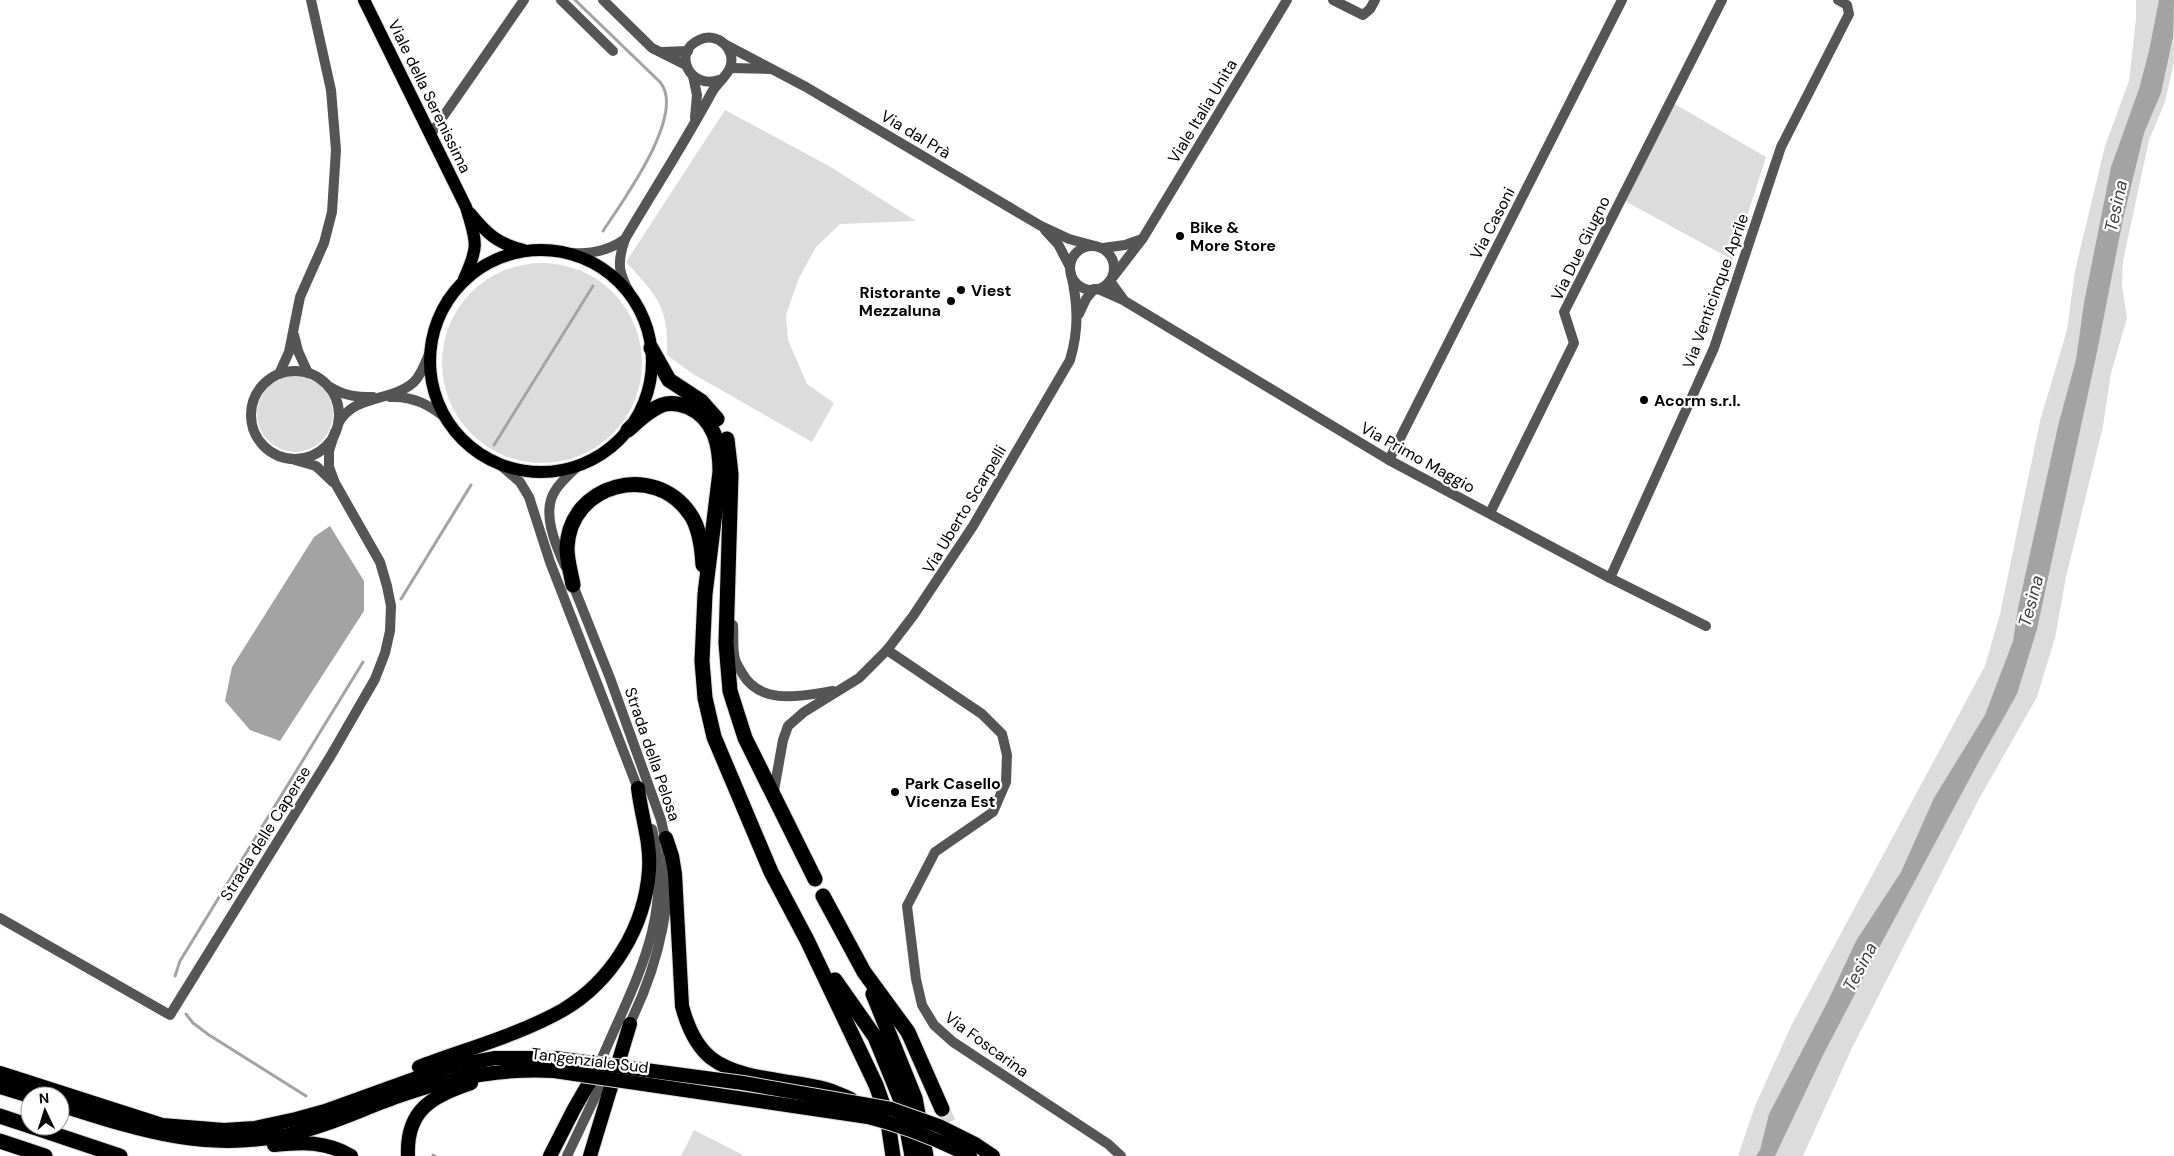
<svg xmlns="http://www.w3.org/2000/svg" width="2174" height="1156" viewBox="0 0 2174 1156" font-family="'DM Sans',sans-serif">
<style>
.green{fill:#dcdcdc}
.water{fill:#a3a3a3}
.lines{fill:none;stroke-linecap:round;stroke-linejoin:round}
.stream{stroke:#a3a3a3;stroke-width:3}
.motorway-tunnel{stroke:#d9d9d9;stroke-width:15;stroke-dasharray:15 8;stroke-linecap:butt}
.primary-casing{stroke:#dbdbdb;stroke-width:14}
.trunk-casing{stroke:#dbdbdb;stroke-width:16}
.motorway-casing{stroke:#dbdbdb;stroke-width:17}
.minor{stroke:#555;stroke-width:10}
.tertiary{stroke:#555;stroke-width:10}
.primary{stroke:#000;stroke-width:12}
.trunk{stroke:#000;stroke-width:14}
.motorway{stroke:#000;stroke-width:15}
.trunk-bridge-casing{stroke:#dbdbdb;stroke-width:16;stroke-linecap:butt}
.trunk-bridge{stroke:#000;stroke-width:14}
.poi-dot{fill:#000;stroke:#fff;stroke-width:2}
.labels{text-anchor:middle;stroke-width:4.5;stroke-linejoin:round;paint-order:stroke}
.street-label{font-size:16px;fill:#000;stroke:#fff}
.poi-label{font-size:16px;font-weight:bold;fill:#000;stroke:#fff;text-anchor:start}
.water-label{font-size:18px;font-style:italic;fill:#444;stroke:#fff}
</style>
<rect width="100%" height="100%" fill="#fff"/>
<g class="green">
<path d="M2136 0H2174V62L2165 102 2149 140 2123 261 2122 285 2127 318 2111 373 2103 426 2066 577 2055 638 2037 697 1979 799 1852 1048 1803 1156H1738L1755 1106 1791 1026 1985 666 2000 614 2040 421 2067 330 2075 271 2105 146 2129 81 2136 19Z"/>
<path d="M1673 103 1766 157 1733 260 1623 200Z"/>
<path d="M725 110 829 166 916 221 840 224 816 247 799 278 786 315 788 340 807 384 834 403 812 442 693 374 667 355C669 307 657 296 626 262Z"/>
<circle cx="542" cy="363" r="100"/>
<circle cx="295" cy="414" r="38"/>
<path d="M694 1130 743 1155 742 1156H681Z"/>
</g>
<g class="water">
<path d="M2159 0H2174L2173 37 2161 93 2144 133 2123 219 2097 352 2037 629 2017 694 1978 763 1880 946 1823 1055 1775 1156H1756L1760 1150 1769 1114 1828 1001 1856 941 1901 872 1934 798 1985 715 2013 641 2018 608 2059 422 2076 360 2084 303 2111 167 2139 89 2149 51Z"/>
<path d="M330 526 364 581V611L280 741 250 730 225 701 232 667 314 537Z"/>
</g>
<g class="lines">
<g class="stream">
<path d="M575 0 660 82C687 114 622 202 603 231"/>
<path d="M494 445 593 286"/>
<path d="M401 599 471 485"/>
<path d="M175 976 180 961 363 662"/>
<path d="M186 1014 193 1023 209 1035 306 1096"/>
<path d="M433 1155 435 1156"/>
</g>
<path class="motorway-tunnel" d="M942 1109 957 1141"/>
<defs>
<g id="primary">
<path d="M364 0 466 207C476 242 480 244 464 279"/>
<path d="M470 213C487 234 498 244 524 250"/>
<circle cx="541" cy="361" r="111"/>
</g>
<g id="trunk">
<path d="M666 838 672 856 675 874 682 1006C687 1025 695 1045 711 1058 741 1081 791 1079 826 1089 834 1091 843 1096 851 1099"/>
<path d="M419 1067C466 1049 519 1035 563 1010 612 981 645 927 649 870 651 842 641 815 638 788"/>
<path d="M0 1073 162 1125 224 1130 255 1128 296 1119 325 1111 447 1067 495 1058H555"/>
<path d="M0 1087 30 1096"/>
<path d="M60 1105C139 1130 203 1152 287 1135 326 1127 364 1108 402 1095 452 1077 501 1068 554 1071"/>
<path d="M975 1144 993 1156"/>
<path d="M274 1145C302 1142 326 1141 351 1156"/>
<path d="M408 1156C406 1110 432 1096 471 1083"/>
<path d="M550 1156 574 1109 597 1069"/>
<path d="M590 1156 630 1024"/>
</g>
<g id="motorway">
<path d="M651 348 669 380 701 401 717 419"/>
<path d="M628 430C638 421 649 410 662 405 671 402 680 404 688 407 715 419 720 446 720 472L705 594 702 661 705 698 714 737 771 872 807 940 876 1085 887 1116 893 1156"/>
<path d="M727 439 731 474 726 643 730 691 745 738 815 879"/>
<path d="M573 585C571 573 567 561 567 548 569 484 654 461 690 514 700 528 702 548 703 565"/>
<path d="M823 896 864 972 908 1032 942 1109"/>
<path d="M835 980 875 1037 902 1103 912 1156"/>
<path d="M873 994 915 1098 926 1156"/>
<path d="M0 1116 30 1126"/>
<path d="M30 1126 120 1156"/>
<path d="M0 1141 45 1156"/>
</g>
</defs>
<use href="#primary" class="primary-casing"/>
<use href="#trunk" class="trunk-casing"/>
<use href="#motorway" class="motorway-casing"/>
<g class="minor">
<path d="M561 0 613 51"/>
<path d="M603 0 652 48 686 65"/>
<path d="M1333 0 1363 15 1370 9 1375 0"/>
<path d="M662 52 688 51"/>
<path d="M431 134 524 0"/>
<path d="M1110 281 1123 299"/>
<path d="M1098 289 1123 300 1389 460 1610 578 1706 626"/>
<path d="M1079 314 1086 299 1094 289"/>
<path d="M294 335 298 351 308 373"/>
<circle cx="295" cy="415" r="44"/>
<path d="M279 374 289 352 300 297 324 243 332 212 336 150 331 90 311 0"/>
<path d="M330 387C344 396 357 397 373 397"/>
<path d="M390 397C414 396 430 405 448 420"/>
<path d="M338 424C353 394 392 402 414 382 423 373 427 358 432 347"/>
<path d="M295 460 316 466 333 482"/>
<path d="M1389 460 1622 0"/>
<path d="M1490 513 1574 343 1564 312 1722 0"/>
<path d="M1610 578 1714 348 1781 147 1849 14 1847 5 1838 0"/>
<path d="M733 625C734 635 732 649 735 659 736 664 740 669 742 673 761 706 801 696 833 691"/>
<path d="M887 650 982 714 1002 734 1007 755 1006 782 993 812 935 852 907 906 916 979 922 1005 934 1025 953 1042 1108 1144 1121 1156"/>
<path d="M773 796 783 740 788 726 804 712 859 678 887 650 913 616 973 526 1070 360C1079 330 1078 304 1071 274"/>
<path d="M0 918 170 1015 330 757 375 679 385 653 390 631 391 606 387 586 380 562 335 483 329 467V451L335 432"/>
</g>
<g class="tertiary">
<path d="M726 45 806 87 1041 226 1069 239 1095 246"/>
<path d="M730 68 771 69"/>
<path d="M693 76 697 95 695 118"/>
<path d="M1045 230 1058 244 1070 267"/>
<circle cx="1092" cy="268" r="22"/>
<path d="M1103 248 1125 245 1142 239"/>
<path d="M564 253C586 254 606 253 625 239"/>
<path d="M1113 277 1143 238 1287 0"/>
<path d="M632 297C619 274 616 265 625 239 654 190 685 142 712 92 717 83 726 77 730 68 737 49 717 31 699 40 672 52 689 90 719 80"/>
<path d="M498 463 520 482 529 497 550 562 640 794"/>
<path d="M565 566C556 546 541 512 555 491 561 481 571 473 579 465"/>
<path d="M571 580 610 678 661 820C679 889 659 966 627 1029"/>
<path d="M597 1070C630 989 676 920 652 829"/>
<path d="M567 1156 606 1074"/>
</g>
<use href="#primary" class="primary"/>
<use href="#trunk" class="trunk"/>
<use href="#motorway" class="motorway"/>
<defs>
<g id="trunk-bridge">
<path d="M555 1058 743 1083 891 1109 939 1126 975 1144"/>
<path d="M554 1071 868 1117C904 1126 937 1139 970 1156"/>
</g>
</defs>
<use href="#trunk-bridge" class="trunk-bridge-casing"/>
<use href="#trunk-bridge" class="trunk-bridge"/>
</g>
<g class="poi-dot">
<circle cx="1180" cy="236" r="5"/>
<circle cx="961" cy="290" r="5"/>
<circle cx="951" cy="301" r="5"/>
<circle cx="1644" cy="400" r="5"/>
<circle cx="895" cy="792" r="5"/>
</g>
<g class="labels">
<g class="street-label">
<text transform="translate(430 96) rotate(64)" y="6">Viale della Serenissima</text>
<text transform="translate(1202 111) rotate(-59)" y="6">Viale Italia Unita</text>
<text transform="translate(916 134) rotate(31)" y="6">Via dal Prà</text>
<text transform="translate(1492 223) rotate(-63)" y="6">Via Casoni</text>
<text transform="translate(1580 248) rotate(-64)" y="6">Via Due Giugno</text>
<text transform="translate(1715 291) rotate(-70)" y="6">Via Venticinque Aprile</text>
<text transform="translate(1418 457) rotate(29)" y="6">Via Primo Maggio</text>
<text transform="translate(964 509) rotate(-59)" y="6">Via Uberto Scarpelli</text>
<text transform="translate(653 754) rotate(71)" y="6">Strada della Pelosa</text>
<text transform="translate(265 833) rotate(-58)" y="6">Strada delle Caperse</text>
<text transform="translate(987 1044) rotate(36)" y="6">Via Foscarina</text>
<text transform="translate(590 1060) rotate(7)" y="6">Tangenziale Sud</text>
</g>
<g class="poi-label">
<text x="1190" y="233">Bike &amp;<tspan x="1190" dy="18">More Store</tspan></text>
<text x="971" y="296">Viest</text>
<text x="941" y="298" text-anchor="end">Ristorante<tspan x="941" dy="18">Mezzaluna</tspan></text>
<text x="1654" y="406">Acorm s.r.l.</text>
<text x="905" y="789">Park Casello<tspan x="905" dy="18">Vicenza Est</tspan></text>
</g>
<g class="water-label">
<text transform="translate(2116 206) rotate(-78)" y="6">Tesina</text>
<text transform="translate(2031 601) rotate(-75)" y="6">Tesina</text>
<text transform="translate(1860 967) rotate(-62)" y="6">Tesina</text>
</g>
</g>
<g transform="translate(45 1111) rotate(356)"><circle r="24" fill="#ffffff" stroke="#999999"/>
<path d="M0-4L9 19L0 12L-9 19Z" fill="#000000"/>
<text y="-8" font-size="14" font-weight="bold" text-anchor="middle" fill="#000000">N</text>
</g>
</svg>
